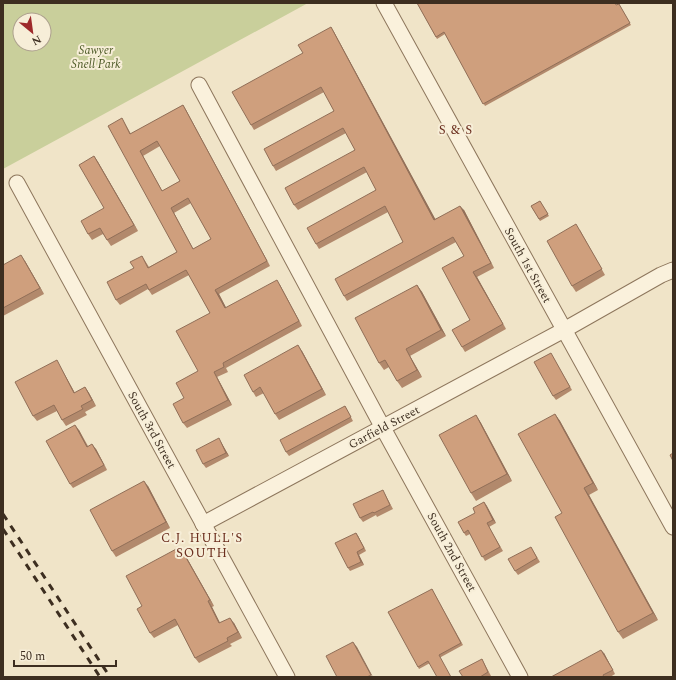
<svg xmlns="http://www.w3.org/2000/svg" width="676" height="680" viewBox="0 0 676 680" font-family="Spectral,serif">
<style>
.green{fill:#c9cf9b;fill-rule:evenodd}
.lines{fill:none;stroke-linecap:round;stroke-linejoin:round}
.minor-casing{stroke:#8d765c;stroke-width:17}
.minor{stroke:#faf1dc;stroke-width:15}
.rail{stroke:#3d2e20;stroke-width:3;stroke-dasharray:7 7;stroke-linecap:butt}
.wall{fill:#b2896c;fill-rule:evenodd}
.shaded-wall{fill:#916f58}
.building{fill:#cf9f7d;stroke:#916f58;fill-rule:evenodd}
.labels{text-anchor:middle;stroke-width:4;stroke-linejoin:round;paint-order:stroke}
.park-label{font-size:12px;font-style:italic;fill:#4d5a26;stroke:#f7eed8}
.street-label{font-size:12px;fill:#3d2e20;stroke:#f7eed8}
.neighbourhood-label{font-size:13px;letter-spacing:1px;fill:#6b2e1e;stroke:#f7eed8}
</style>
<rect width="100%" height="100%" fill="#f0e4c8"/>
<path class="green" d="M3 3H308L3 169ZM20 20H44V44H20Z"/>
<g class="lines">
<defs>
<g id="minor">
<path d="M384 3 673 527"/>
<path d="M199 85 383 428 520 677"/>
<path d="M17 183 287 677"/>
<path d="M203 524 564 330 661 275 673 270"/>
</g>
</defs>
<use href="#minor" class="minor-casing"/>
<use href="#minor" class="minor"/>
<g class="rail">
<path d="M3 514 110 677"/>
<path d="M3 529 100 677"/>
</g>
</g>
<g class="wall">
<path d="M417 3 617 5 619 4 631 25 485 106 445 34 437 39Z"/>
<path d="M331 27 334 32 435 219 464 210 494 268 477 277 506 329 465 352 462 347 470 320 464 256 456 242 347 301 344 296 403 242 388 212 319 249 316 244 376 190 367 172 298 210 294 205 355 150 346 133 276 171 273 166 334 111 324 92 254 130 251 125 303 53Z"/>
<path d="M183 105 186 110 270 266 219 294 226 308 280 285 302 326 226 368 228 372 217 377 232 405 187 428 183 423 184 398 198 371 210 313 189 275 152 295 148 289 120 305 116 300 134 268 142 256 149 267 177 252 122 118 131 134ZM160 146 180 181 162 191 143 156ZM191 203 211 239 193 249 174 213Z"/>
<path d="M94 156 98 162 138 231 111 246 103 234 92 240 88 234 104 208Z"/>
<path d="M540 201 549 216 540 221 531 206Z"/>
<path d="M580 230 605 275 576 292 572 286Z"/>
<path d="M25 261 44 294 3 316V265Z"/>
<path d="M417 285 422 292 446 336 410 356 422 377 402 388 397 381 389 367 384 370 379 363Z"/>
<path d="M302 351 326 395 279 420 275 414 264 393 256 397 253 392Z"/>
<path d="M553 357 572 390 556 400 553 396Z"/>
<path d="M60 366 75 393 85 387 89 393 96 406 85 412 87 415 66 426 62 420 57 411 37 421 33 416Z"/>
<path d="M345 406 353 421 289 456 286 452Z"/>
<path d="M555 414 560 421 598 490 589 495 658 620 623 639 618 632 562 513Z"/>
<path d="M476 415 481 423 512 481 476 501 471 493Z"/>
<path d="M79 430 88 446 96 449 107 470 73 488 70 484Z"/>
<path d="M221 442 229 456 206 468 203 464Z"/>
<path d="M148 486 170 528 116 557 112 551Z"/>
<path d="M385 494 393 509 377 517 376 515 363 522 360 518Z"/>
<path d="M484 502 496 523 489 527 503 551 485 561 470 534 466 536 464 533 475 513Z"/>
<path d="M356 533 358 536 366 551 359 555 364 565 350 571 348 568Z"/>
<path d="M531 547 540 562 518 575 515 571Z"/>
<path d="M184 553 214 606 212 607 220 623H234L242 638 230 644 232 646 199 663 195 658 178 625 154 638 150 633 142 606Z"/>
<path d="M432 589 463 645 419 669 418 667Z"/>
<path d="M604 653 615 674 610 677H551Z"/>
<path d="M482 659 491 676 489 677H463Z"/>
</g>
<g class="shaded-wall">
<path d="M331 27 334 32 438 224 434 220Z"/>
<path d="M183 105 186 110 270 266 267 261Z"/>
<path d="M140 151 143 156 165 196 162 191Z"/>
<path d="M94 156 98 162 138 231 134 225Z"/>
<path d="M460 206 464 210 494 268 491 263Z"/>
<path d="M171 208 174 213 196 254 193 249Z"/>
<path d="M21 255 25 261 44 294 40 288Z"/>
<path d="M473 272 477 277 506 329 503 324Z"/>
<path d="M277 280 280 285 302 326 299 321Z"/>
<path d="M417 285 422 292 446 336 441 330Z"/>
<path d="M215 290 219 294 229 313 225 308Z"/>
<path d="M298 345 302 351 326 395 322 389Z"/>
<path d="M406 349 422 377 417 370Z"/>
<path d="M57 360 60 366 78 399 74 393Z"/>
<path d="M214 372 217 377 232 405 228 400Z"/>
<path d="M85 387 89 393 96 406 92 400Z"/>
<path d="M555 414 560 421 598 490 593 483Z"/>
<path d="M476 415 481 423 512 481 507 474Z"/>
<path d="M75 425 79 430 90 452 87 447Z"/>
<path d="M219 438 221 442 229 456 226 453Z"/>
<path d="M92 444 96 449 107 470 104 465Z"/>
<path d="M144 481 148 486 170 528 166 522Z"/>
<path d="M584 488 589 495 658 620 653 613Z"/>
<path d="M484 502 487 506 496 523 493 520Z"/>
<path d="M356 533 358 536 366 551 364 548Z"/>
<path d="M180 547 184 553 214 606 210 600Z"/>
<path d="M357 552 359 555 364 565 361 562Z"/>
<path d="M208 601 212 607 223 629 219 623Z"/>
<path d="M230 618 234 623 242 638 238 632Z"/>
<path d="M353 642 357 647 373 677 371 675Z"/>
<path d="M601 650 604 653 615 674 613 670Z"/>
</g>
<g class="building">
<path d="M417 3H615L616 5 619 4 630 23 483 104 444 32 436 37Z"/>
<path d="M331 27 434 220 460 206 491 263 473 272 503 324 462 347 452 330 470 320 442 268 464 256 453 237 344 296 335 279 403 242 385 206 316 244 307 228 376 190 364 167 294 205 285 188 355 150 343 128 273 166 264 149 334 111 321 87 251 125 232 92 303 53 298 45Z"/>
<path d="M183 105 267 261 215 290 225 308 277 280 299 321 223 363 224 367 214 372 228 400 183 423 173 404 184 398 176 383 198 371 176 331 210 313 186 270 149 290 146 284 116 300 107 282 134 268 130 262 142 256 148 268 177 252 108 126 122 118 130 134ZM157 141 180 181 162 191 140 151ZM188 198 211 239 193 249 171 208Z"/>
<path d="M94 156 134 225 107 240 100 228 88 234 81 221 104 208 79 165Z"/>
<path d="M540 201 548 214 539 219 531 206Z"/>
<path d="M576 224 602 269 572 286 547 241Z"/>
<path d="M21 255 40 288 3 308V265Z"/>
<path d="M417 285 441 330 406 349 417 370 397 381 385 360 379 363 355 318Z"/>
<path d="M298 345 322 389 275 414 260 387 253 392 244 375Z"/>
<path d="M551 353 570 387 553 396 534 362Z"/>
<path d="M57 360 74 393 85 387 92 400 81 406 83 409 62 420 54 405 33 416 15 382Z"/>
<path d="M345 406 351 417 286 452 280 440Z"/>
<path d="M555 414 593 483 584 488 653 613 618 632 555 517 562 513 518 434Z"/>
<path d="M476 415 507 474 471 493 439 435Z"/>
<path d="M75 425 87 447 92 444 104 465 70 484 46 441Z"/>
<path d="M219 438 226 453 203 464 196 450Z"/>
<path d="M673 453V461L670 455Z"/>
<path d="M144 481 166 522 112 551 90 510Z"/>
<path d="M383 490 390 505 374 513 373 512 360 518 353 504Z"/>
<path d="M484 502 493 520 487 523 500 547 482 557 468 530 464 533 458 522 475 513 473 508Z"/>
<path d="M356 533 364 548 357 552 361 562 348 568 335 543Z"/>
<path d="M180 547 210 600 208 601 219 623 230 618 238 632 227 638 228 641 195 658 175 619 150 633 137 609 142 606 126 576Z"/>
<path d="M531 547 537 558 515 571 508 559Z"/>
<path d="M432 589 461 643 439 655 451 677H437L428 661 418 667 388 612Z"/>
<path d="M353 642 371 675 367 677H337L326 656Z"/>
<path d="M601 650 613 670 603 675 604 677H551Z"/>
<path d="M482 659 488 672 480 677H463L459 671Z"/>
</g>
<g class="labels">
<g class="park-label">
<text x="96" y="54">Sawyer<tspan x="96" dy="14">Snell Park</tspan></text>
</g>
<g class="street-label">
<text transform="translate(528 265) rotate(61)" y="4">South 1st Street</text>
<text transform="translate(384 427) rotate(-28)" y="4">Garfield Street</text>
<text transform="translate(152 430) rotate(61)" y="4">South 3rd Street</text>
<text transform="translate(452 552) rotate(61)" y="4">South 2nd Street</text>
</g>
<g class="neighbourhood-label">
<text x="456" y="134">S &amp; S</text>
<text x="202" y="542">C.J. HULL'S<tspan x="202" dy="15">SOUTH</tspan></text>
</g>
</g>
<rect width="676" height="680" fill="none" stroke="#3d2e20" stroke-width="8"/>
<g transform="translate(32 32) rotate(151)"><circle r="19" fill="#f7eed8" stroke="#ada18e"/>
<path d="M0-3L7 15L0 10L-7 15Z" fill="#9e2a2b"/>
<text y="-6" font-size="11" font-weight="bold" text-anchor="middle" fill="#3d2e20">N</text>
</g>
<path d="M14 660v6h102v-6" fill="none" stroke="#3d2e20" stroke-width="2"/>
<text x="20" y="660" font-size="12" fill="#3d2e20" stroke="#f7eed8" stroke-width="3" paint-order="stroke">50 m</text>
</svg>
